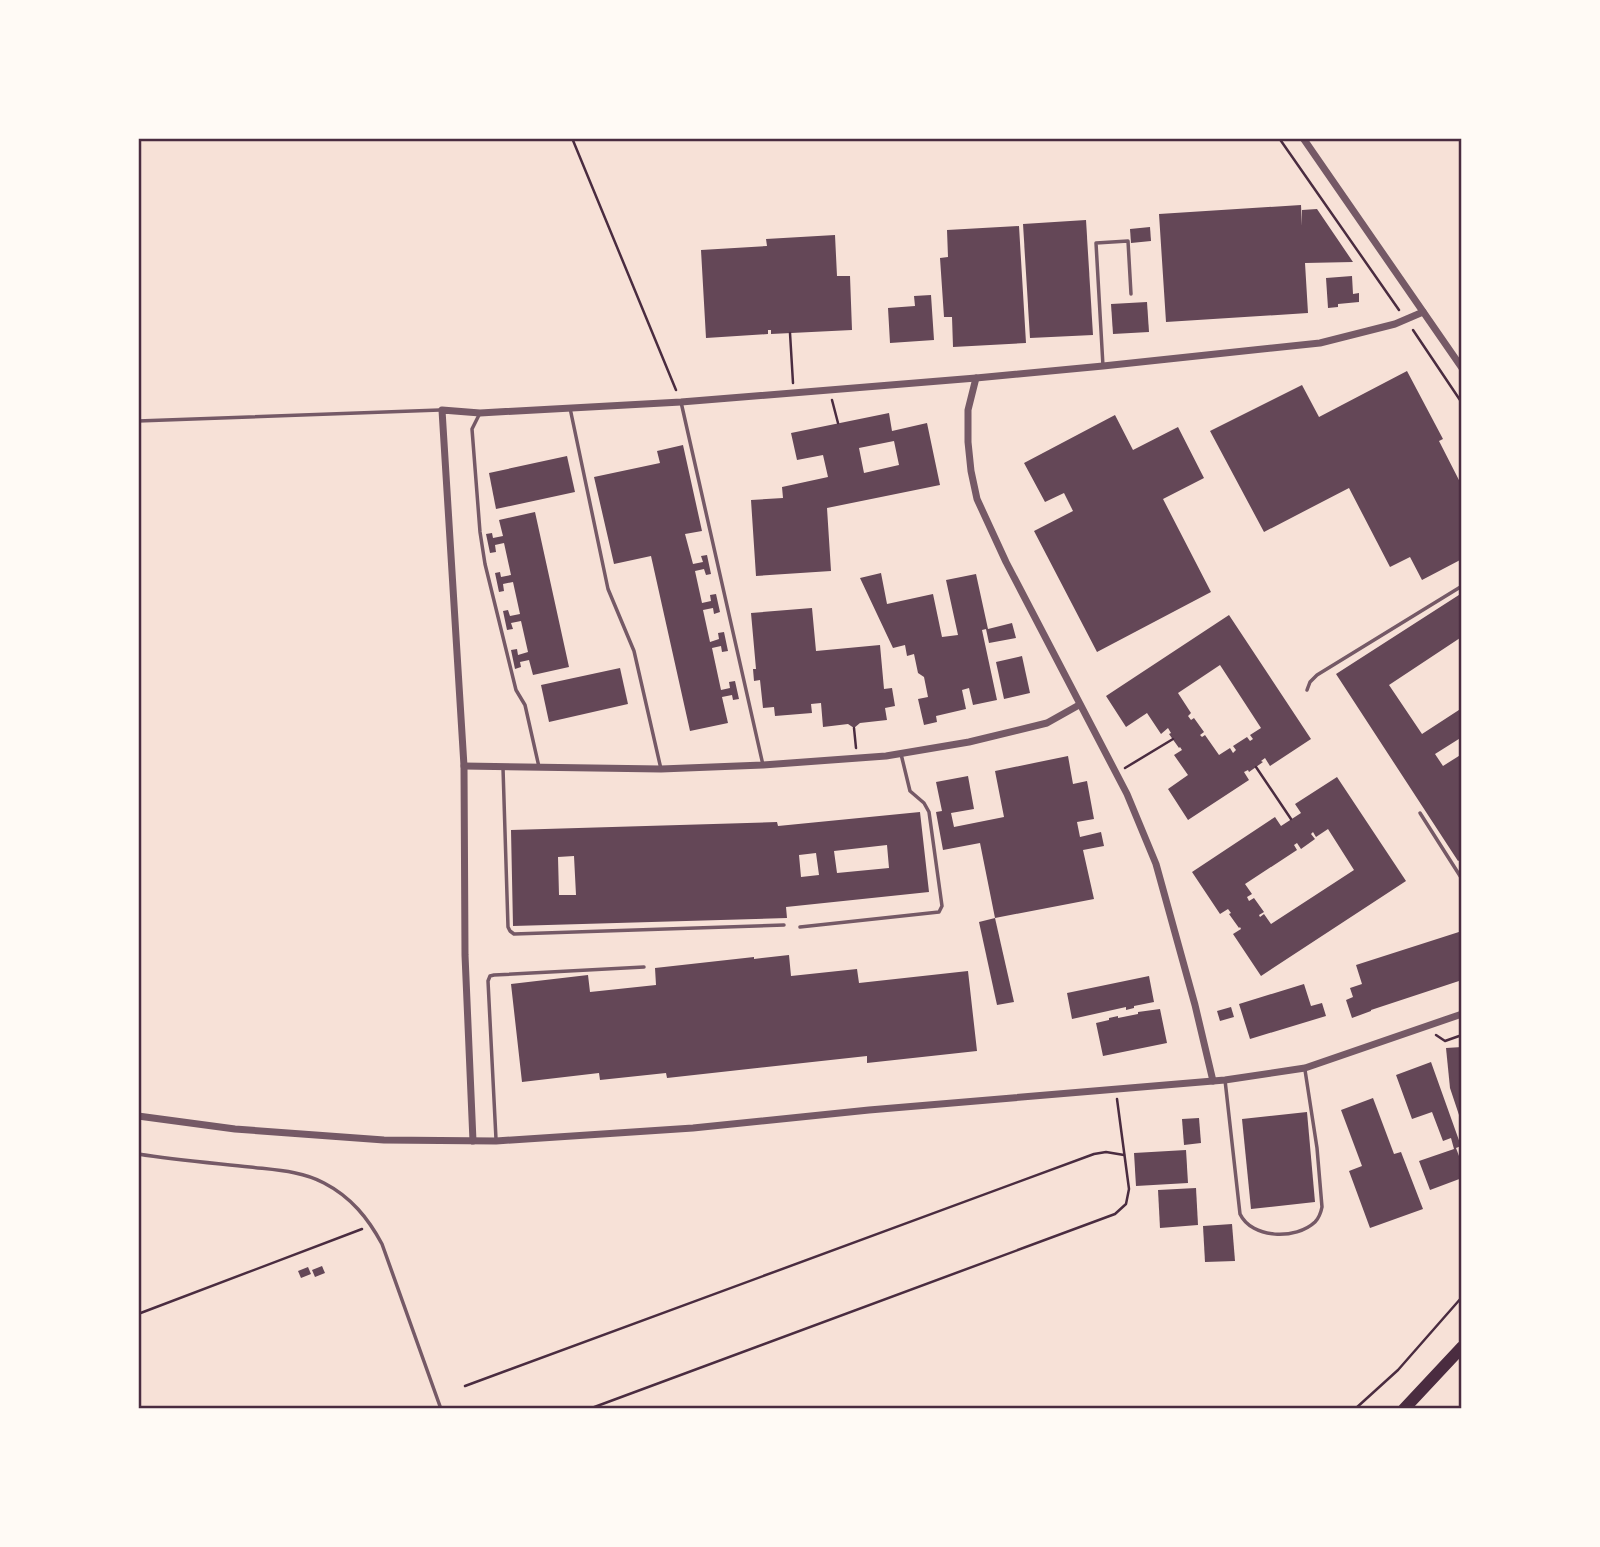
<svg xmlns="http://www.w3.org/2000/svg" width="1600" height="1547" viewBox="0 0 1600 1547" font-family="Ubuntu,sans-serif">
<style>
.building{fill:#644757;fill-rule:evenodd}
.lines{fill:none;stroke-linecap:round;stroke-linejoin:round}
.path{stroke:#4a2c40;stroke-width:2.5}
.service{stroke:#755966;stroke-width:3.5}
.minor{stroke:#755966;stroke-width:7}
.motorway{stroke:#4a2c40;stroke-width:12}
.neatline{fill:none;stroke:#4a2c40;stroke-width:2.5}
</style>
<rect width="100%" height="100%" fill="#f7e1d7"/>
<g class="building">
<path d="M1301 205 1302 226V210L1317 209 1353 262 1305 263 1308 313 1166 322 1159 214Z"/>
<path d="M1086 220 1093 335 1030 338 1023 224Z"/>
<path d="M1019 226 1026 343 953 347 952 317H944L940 258 948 257 947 230Z"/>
<path d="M1150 227 1151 241 1131 243 1130 229Z"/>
<path d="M835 235 837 276H850L852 330 771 334V330H768V334L706 338 701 250 767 246 766 239Z"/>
<path d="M1352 276 1353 294 1359 293V302L1338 304V307L1328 308 1326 278Z"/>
<path d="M931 295 934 340 890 343 888 308 915 306 914 296Z"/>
<path d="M1147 302 1149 332 1113 334 1111 304Z"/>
<path d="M1407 371 1443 439 1439 441 1462 486V559L1422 580 1410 557 1390 567 1349 488 1264 532 1210 431 1302 385 1319 417Z"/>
<path d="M889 413 892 431 927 423 940 485 827 508 831 571 756 576 751 500 783 498 782 487 828 477 823 455 797 460 791 433ZM894 441 899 465 864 473 859 448Z"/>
<path d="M1115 415 1133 450 1178 427 1204 478 1163 499 1211 592 1097 652 1034 531 1073 511 1064 493 1045 502 1024 463Z"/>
<path d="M683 445 702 531 685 534 693 564 703 562 701 556 707 555 711 574 706 575 704 569 695 571 702 603 711 601 710 595 716 594 720 612 714 614 713 608 703 610 710 642 719 639 718 633 724 632 728 651 722 652 721 646 712 648 721 690 730 688 729 682 735 681 739 699 733 700 732 695 722 697 728 723 690 731 651 556 614 564 594 477 660 463 657 451Z"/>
<path d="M567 456 575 492 496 509 489 473Z"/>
<path d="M535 512 569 667 533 675 529 660 520 662 521 667 515 669 511 650 517 649 518 655 528 652 521 621 511 623 513 629 507 630 503 611 508 610 510 616 520 614 513 582 503 584 504 591 499 592 495 573 500 572 501 577 511 575 504 543 495 545 496 552 490 553 486 534 492 533 493 538 503 536 499 520Z"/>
<path d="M881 573 887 604 933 594 942 637 958 635 946 580 976 574 988 629 1012 623 1016 638 989 643 986 629 982 630 997 700 973 705 969 688 962 690 966 709 936 716 937 722 924 725 918 699 928 697 924 677 918 673 914 654 907 656 905 645 893 648 860 578Z"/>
<path d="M1462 593V641L1460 638 1389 685 1422 734 1462 708V737L1435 754 1443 766 1462 754V859L1458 861 1336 674Z"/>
<path d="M812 608 816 651 880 645 884 689 892 688 895 706 885 708 887 720 860 723 854 728 848 724 823 727 821 703 811 704 812 713 775 716 774 707 763 708 760 680 754 681 753 669H756L751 613Z"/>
<path d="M1229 615 1311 739 1270 766 1265 758 1261 761 1263 762 1249 772 1248 770 1244 772 1249 780 1188 820 1168 789 1188 775 1174 755 1182 750 1180 747 1179 748 1169 734 1171 733 1168 728 1161 734 1147 713 1126 727 1106 696ZM1220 665 1261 728 1250 735 1253 739 1250 741 1247 737 1233 746 1236 750 1233 753 1230 748 1219 755 1205 735 1202 737 1200 735 1204 732 1194 718 1191 720 1188 716 1191 713 1178 693Z"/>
<path d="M1022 656 1030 693 1004 699 996 662Z"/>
<path d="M620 668 628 704 549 722 541 685Z"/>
<path d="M1068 756 1073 784 1087 781 1094 819 1077 822 1080 837 1101 832 1104 846 1083 850 1094 899 995 918 980 843 943 850 936 812 942 811 936 782 968 776 974 809 951 813 954 827 1004 817 995 771Z"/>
<path d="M1337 777 1406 881 1261 976 1233 934 1241 929 1240 927 1239 928 1229 914 1231 913 1228 909 1220 914 1192 872 1275 817 1281 826 1301 813 1295 804ZM1328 829 1354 870 1271 924 1264 914 1260 917 1259 915 1264 912 1254 898 1249 901 1247 897 1252 894 1245 884 1297 850 1294 845 1297 843 1301 849 1315 839 1311 834 1313 832 1316 837Z"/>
<path d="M920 812 929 892 786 907 787 918 513 926 511 830 777 822 778 826ZM887 845 889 868 837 873 834 851ZM816 853 819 875 801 877 799 855ZM574 856 576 895H559L558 857Z"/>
<path d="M995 918 1014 1002 997 1005 979 922Z"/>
<path d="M1462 931V980L1371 1010V1011L1352 1018 1346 1000 1353 997 1350 988 1362 984 1356 965Z"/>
<path d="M789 955 791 976 857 969 859 983 968 971 977 1051 867 1063V1056L667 1078 666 1073 600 1080 599 1073 522 1082 511 984 588 975 590 992 656 985 655 968 754 957V959Z"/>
<path d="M1149 976 1154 1002 1134 1006V1008L1126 1010V1007L1072 1019 1067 993Z"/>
<path d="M1304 984 1311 1006 1322 1003 1326 1016 1250 1039 1239 1004Z"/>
<path d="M1231 1007 1234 1017 1220 1021 1217 1011Z"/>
<path d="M1160 1009 1167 1043 1103 1056 1096 1023 1109 1020V1018L1118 1016V1018L1138 1014V1012Z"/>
<path d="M1462 1047V1121H1461L1450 1088 1446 1048Z"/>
<path d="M1431 1062 1461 1146 1456 1148 1462 1164V1178L1430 1190 1419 1161 1454 1149 1451 1138 1443 1141 1432 1112 1412 1119 1396 1075Z"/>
<path d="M1373 1098 1394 1154 1401 1152 1423 1209 1370 1228 1349 1171 1362 1166 1341 1110Z"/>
<path d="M1307 1112 1315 1202 1251 1209 1242 1119Z"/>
<path d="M1199 1118 1201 1143 1184 1145 1182 1119Z"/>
<path d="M1186 1150 1188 1183 1136 1186 1134 1153Z"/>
<path d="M1196 1188 1198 1225 1160 1228 1158 1190Z"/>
<path d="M1232 1224 1235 1261 1205 1262 1203 1226Z"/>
<path d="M322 1266 325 1273 315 1277 312 1270Z"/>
<path d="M308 1267 311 1274 301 1278 298 1271Z"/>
</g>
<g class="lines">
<g class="path">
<path d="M572 138 676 390"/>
<path d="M1279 138 1399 310"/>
<path d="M1413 330 1462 403"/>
<path d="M790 333 793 383"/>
<path d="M832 400 838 423"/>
<path d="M854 728 856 748"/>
<path d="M1256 767 1291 819"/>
<path d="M1125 768 1173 739"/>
<path d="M1436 1035 1445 1041 1462 1035"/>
<path d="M138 1314 362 1229"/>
<path d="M465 1386 1094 1154 1106 1152 1124 1155"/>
<path d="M589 1409 1115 1214 1126 1204 1129 1189 1117 1099"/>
<path d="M1355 1409 1398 1370 1462 1297"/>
</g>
<g class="service">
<path d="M1103 366 1096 243 1128 241 1131 294"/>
<path d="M681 402 763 765"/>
<path d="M570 408 608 589 634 651 661 769"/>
<path d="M479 415 472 429 480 532 485 564 516 690 525 705 539 767"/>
<path d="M138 421 440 410"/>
<path d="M1307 690 1310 682 1317 675 1462 586"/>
<path d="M503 768 508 927 510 931 514 934 784 925"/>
<path d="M1420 813 1462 879"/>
<path d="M800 927 939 912 942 906 929 812 924 803 910 791 901 754"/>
<path d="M1225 1080 1240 1214C1252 1239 1296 1240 1315 1222 1319 1218 1321 1212 1322 1207L1317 1148 1305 1070"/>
<path d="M496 1139 488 981 490 976 494 975 644 967"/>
<path d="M138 1154C175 1160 213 1163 250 1167 275 1170 302 1171 324 1183 351 1197 368 1218 382 1244L441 1409"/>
</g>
<g class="minor">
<path d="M1303 138 1462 368"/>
<path d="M976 378 968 410V442L971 471 977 499 1006 562 1127 794 1156 864 1195 1005 1213 1081"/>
<path d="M464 766 661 769 763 765 886 756 969 742 1047 723 1079 705"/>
<path d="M138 1116 235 1129 384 1140 496 1141 693 1128 869 1110 1225 1080 1305 1068 1462 1014"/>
<path d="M473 1141 465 955 464 766 442 410 480 413 681 402 976 378 1103 366 1320 343 1395 324 1423 312"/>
</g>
<path class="motorway" d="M1404 1409 1462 1347"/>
</g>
<rect width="1600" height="1547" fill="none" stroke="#fffaf5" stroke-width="280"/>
<rect x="140" y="140" width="1320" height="1267" class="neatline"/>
</svg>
